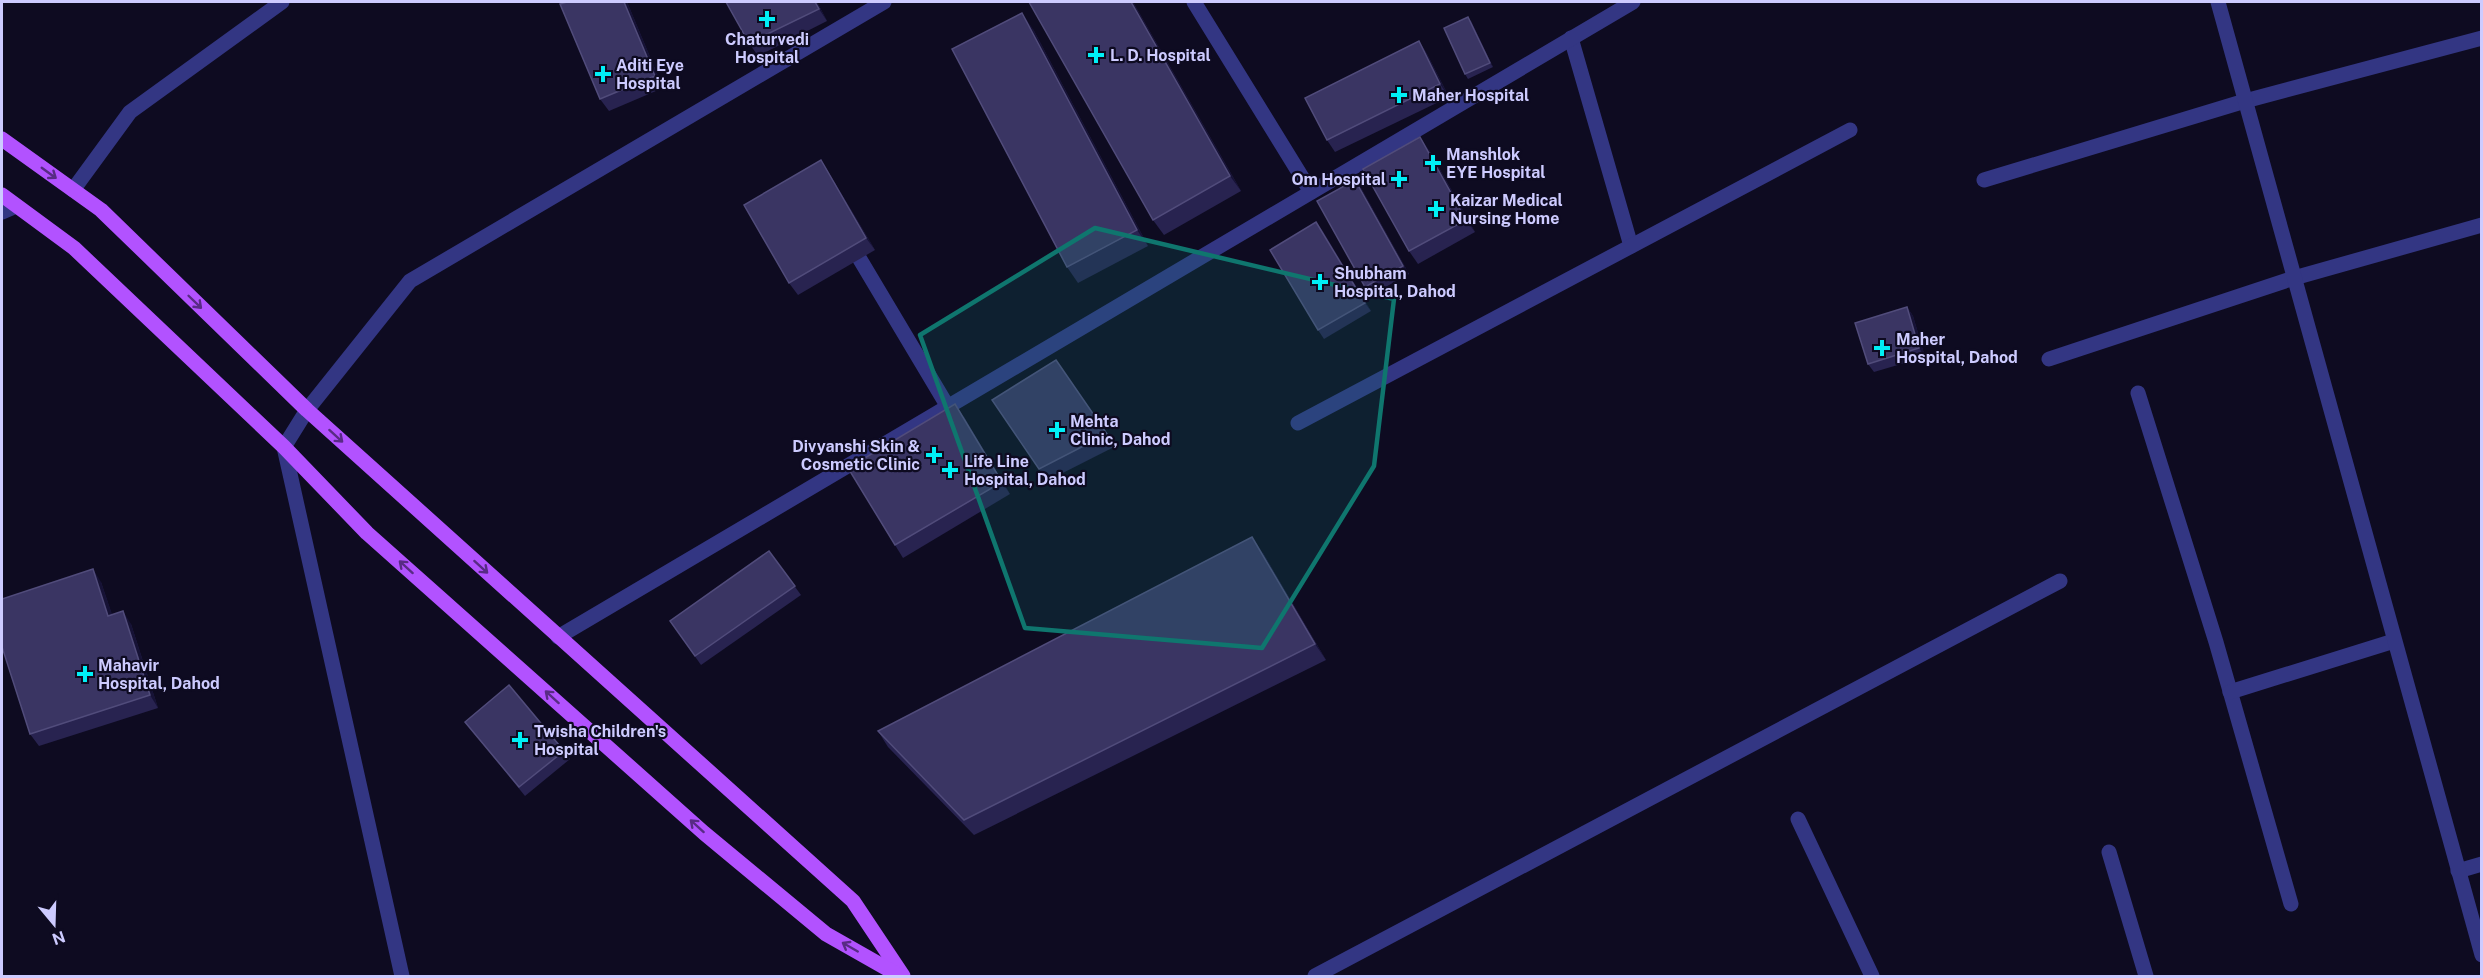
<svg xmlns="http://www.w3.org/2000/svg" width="2483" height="978" viewBox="0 0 2483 978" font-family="'Public Sans',sans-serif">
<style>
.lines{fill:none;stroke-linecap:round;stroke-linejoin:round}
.minor{stroke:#333683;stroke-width:15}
.tertiary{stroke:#333683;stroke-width:15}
.primary{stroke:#b252ff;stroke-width:15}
.wall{fill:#282350}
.shaded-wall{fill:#161235}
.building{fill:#3a3563;stroke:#514c7b;stroke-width:1.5}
.oneway{stroke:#582b85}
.marked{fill:#0f766e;fill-opacity:0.2;stroke:#0f766e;stroke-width:4.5;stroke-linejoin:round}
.poi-dot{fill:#00eff6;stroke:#0e0b21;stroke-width:2}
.labels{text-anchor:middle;stroke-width:4.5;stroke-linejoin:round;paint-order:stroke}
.poi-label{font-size:16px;font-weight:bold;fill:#cdcbff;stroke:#0e0b21;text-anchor:start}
</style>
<rect width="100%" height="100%" fill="#0e0b21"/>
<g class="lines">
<g class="minor">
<path d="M1194 2 1311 192"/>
<path d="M1571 38 1631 246"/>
<path d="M1984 180 2245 101 2482 38"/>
<path d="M73 190 130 112 282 2"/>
<path d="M2 212 16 206"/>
<path d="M849 241 948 407"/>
<path d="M2049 359 2294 278 2482 225"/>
<path d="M2138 393 2216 642 2291 904"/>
<path d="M1298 423 1850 130"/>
<path d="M284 447 307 410 410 281 884 2"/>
<path d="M2230 692 2394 641"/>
<path d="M1798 819 1872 976"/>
<path d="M2109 852 2146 976"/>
<path d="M2458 871 2482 864"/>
<path d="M1315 976 2060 581"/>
</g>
<g class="tertiary">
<path d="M2218 2 2482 955"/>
<path d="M284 447 402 976"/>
<path d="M558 637 1633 2"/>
</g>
<g class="primary">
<path d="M2 139 101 210 307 410 853 901 903 976"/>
<path d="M2 195 74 248 284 447 367 533 704 833 826 934 900 976"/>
</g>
</g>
<g class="wall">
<path d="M567 2H627L663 88 609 111 600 99Z"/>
<path d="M726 2H817L827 21 758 56 749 43Z"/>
<path d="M1133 2 1241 191 1164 235 1153 220Z"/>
<path d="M1471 21 1493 67 1468 79 1465 74Z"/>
<path d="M1033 29 1148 246 1078 283 1067 267Z"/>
<path d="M1419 41 1427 54 1449 97 1335 152 1327 140Z"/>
<path d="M1429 150 1475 232 1418 264 1409 251Z"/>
<path d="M821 160 829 173 875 250 798 295 789 283Z"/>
<path d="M1361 188 1409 274 1371 295 1365 287Z"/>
<path d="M1316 222 1371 311 1324 339 1318 330Z"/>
<path d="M1907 307 1913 316 1925 357 1874 372 1868 364Z"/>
<path d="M1056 360 1116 446 1047 481 992 400Z"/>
<path d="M964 417 1010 494 903 558 895 545Z"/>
<path d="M769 551 801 595 701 665 670 621Z"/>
<path d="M1263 553 1326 660 974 835 888 747 878 731Z"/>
<path d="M101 582 112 615 131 624 158 708 39 746 30 734Z"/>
<path d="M465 722 564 751 570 759 525 796Z"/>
</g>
<g class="shaded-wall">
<path d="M624 2H627L663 88 655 76Z"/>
<path d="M815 2H817L827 21 819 9Z"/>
<path d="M1131 2H1133L1241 191 1230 176Z"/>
<path d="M1022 13 1033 29 1148 246 1137 230Z"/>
<path d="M1468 17 1471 21 1493 67 1490 63Z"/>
<path d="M1419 41 1427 54 1449 97 1440 84Z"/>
<path d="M1420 137 1429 150 1475 232 1466 220Z"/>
<path d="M821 160 829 173 875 250 866 238Z"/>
<path d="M1355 180 1361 188 1409 274 1403 266Z"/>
<path d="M1316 222 1323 231 1371 311 1365 303Z"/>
<path d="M1907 307 1913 316 1925 357 1919 348Z"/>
<path d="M955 404 964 417 1010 494 1002 482Z"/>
<path d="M1252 537 1263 553 1326 660 1315 644Z"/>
<path d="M93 569 101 582 117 629 108 616Z"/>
<path d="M123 611 131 624 158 708 150 695Z"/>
</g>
<g class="building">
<path d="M567 2H624L655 76 600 99 560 4Z"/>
<path d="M726 2H815L819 9 749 43Z"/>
<path d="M1029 2H1131L1230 176 1153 220Z"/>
<path d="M1022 13 1137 230 1067 267 952 49Z"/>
<path d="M1468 17 1490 63 1465 74 1444 28Z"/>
<path d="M1419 41 1440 84 1327 140 1305 98Z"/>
<path d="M1420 137 1466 220 1409 251 1363 169Z"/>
<path d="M821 160 866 238 789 283 744 205Z"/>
<path d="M1355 180 1403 266 1365 287 1317 201Z"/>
<path d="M1316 222 1365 303 1318 330 1270 250Z"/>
<path d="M1907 307 1919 348 1868 364 1855 323Z"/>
<path d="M1056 360 1107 434 1039 469 992 400Z"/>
<path d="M955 404 1002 482 895 545 848 468Z"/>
<path d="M1252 537 1315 644 964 820 878 731Z"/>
<path d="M769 551 795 586 695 656 670 621Z"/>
<path d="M93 569 108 616 123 611 150 695 30 734 2 647V599Z"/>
<path d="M509 685 564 751 519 787 465 722Z"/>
</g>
<defs><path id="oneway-shaft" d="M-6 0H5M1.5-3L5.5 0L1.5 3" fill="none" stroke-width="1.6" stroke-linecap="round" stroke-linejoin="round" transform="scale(1.5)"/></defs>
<g class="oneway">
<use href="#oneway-shaft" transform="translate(49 173) rotate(36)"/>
<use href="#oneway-shaft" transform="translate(195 302) rotate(44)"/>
<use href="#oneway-shaft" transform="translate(336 436) rotate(42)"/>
<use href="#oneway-shaft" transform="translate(406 567) rotate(-138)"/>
<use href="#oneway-shaft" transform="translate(481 567) rotate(42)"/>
<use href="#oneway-shaft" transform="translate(552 697) rotate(-138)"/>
<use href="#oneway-shaft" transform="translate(697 826) rotate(-138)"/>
<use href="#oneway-shaft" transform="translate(850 947) rotate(-150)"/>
</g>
<path class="marked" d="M1095 228 1394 299 1374 466 1262 648 1025 628 920 335Z"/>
<g class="poi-dot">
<path d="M764 10h6v6h6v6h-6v6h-6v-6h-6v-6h6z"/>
<path d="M1093 46h6v6h6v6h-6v6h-6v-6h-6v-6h6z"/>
<path d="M600 65h6v6h6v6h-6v6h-6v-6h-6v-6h6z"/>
<path d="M1396 86h6v6h6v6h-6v6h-6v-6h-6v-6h6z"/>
<path d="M1430 154h6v6h6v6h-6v6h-6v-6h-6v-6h6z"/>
<path d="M1396 170h6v6h6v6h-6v6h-6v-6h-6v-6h6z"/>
<path d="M1433 200h6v6h6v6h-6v6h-6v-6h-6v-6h6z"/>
<path d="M1317 273h6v6h6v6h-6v6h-6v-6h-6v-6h6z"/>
<path d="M1879 339h6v6h6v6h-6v6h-6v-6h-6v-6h6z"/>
<path d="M1054 421h6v6h6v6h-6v6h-6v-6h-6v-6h6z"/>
<path d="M931 446h6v6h6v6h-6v6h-6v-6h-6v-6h6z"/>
<path d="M947 461h6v6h6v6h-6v6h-6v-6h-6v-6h6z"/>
<path d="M82 665h6v6h6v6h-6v6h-6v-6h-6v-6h6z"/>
<path d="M517 731h6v6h6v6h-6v6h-6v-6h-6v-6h6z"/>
</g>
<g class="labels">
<g class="poi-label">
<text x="767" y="45" text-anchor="middle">Chaturvedi<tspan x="767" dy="18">Hospital</tspan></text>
<text x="1110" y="61">L. D. Hospital</text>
<text x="616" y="71">Aditi Eye<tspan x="616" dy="18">Hospital</tspan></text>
<text x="1412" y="101">Maher Hospital</text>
<text x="1446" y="160">Manshlok<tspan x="1446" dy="18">EYE Hospital</tspan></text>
<text x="1386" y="185" text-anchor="end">Om Hospital</text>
<text x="1450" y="206">Kaizar Medical<tspan x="1450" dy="18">Nursing Home</tspan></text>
<text x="1334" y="279">Shubham<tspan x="1334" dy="18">Hospital, Dahod</tspan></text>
<text x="1896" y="345">Maher<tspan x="1896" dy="18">Hospital, Dahod</tspan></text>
<text x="1070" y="427">Mehta<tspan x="1070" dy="18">Clinic, Dahod</tspan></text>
<text x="920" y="452" text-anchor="end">Divyanshi Skin &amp;<tspan x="920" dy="18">Cosmetic Clinic</tspan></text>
<text x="964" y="467">Life Line<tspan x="964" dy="18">Hospital, Dahod</tspan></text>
<text x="98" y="671">Mahavir<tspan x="98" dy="18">Hospital, Dahod</tspan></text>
<text x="534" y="737">Twisha Children's<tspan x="534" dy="18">Hospital</tspan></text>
</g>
</g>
<rect width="2483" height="978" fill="none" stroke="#cdcbff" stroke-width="6"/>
<g transform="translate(54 924) rotate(161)" stroke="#0e0b21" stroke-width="4.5" paint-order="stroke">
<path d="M0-4.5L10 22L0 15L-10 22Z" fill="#cdcbff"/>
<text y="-9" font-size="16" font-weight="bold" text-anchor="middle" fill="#cdcbff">N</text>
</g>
</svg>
